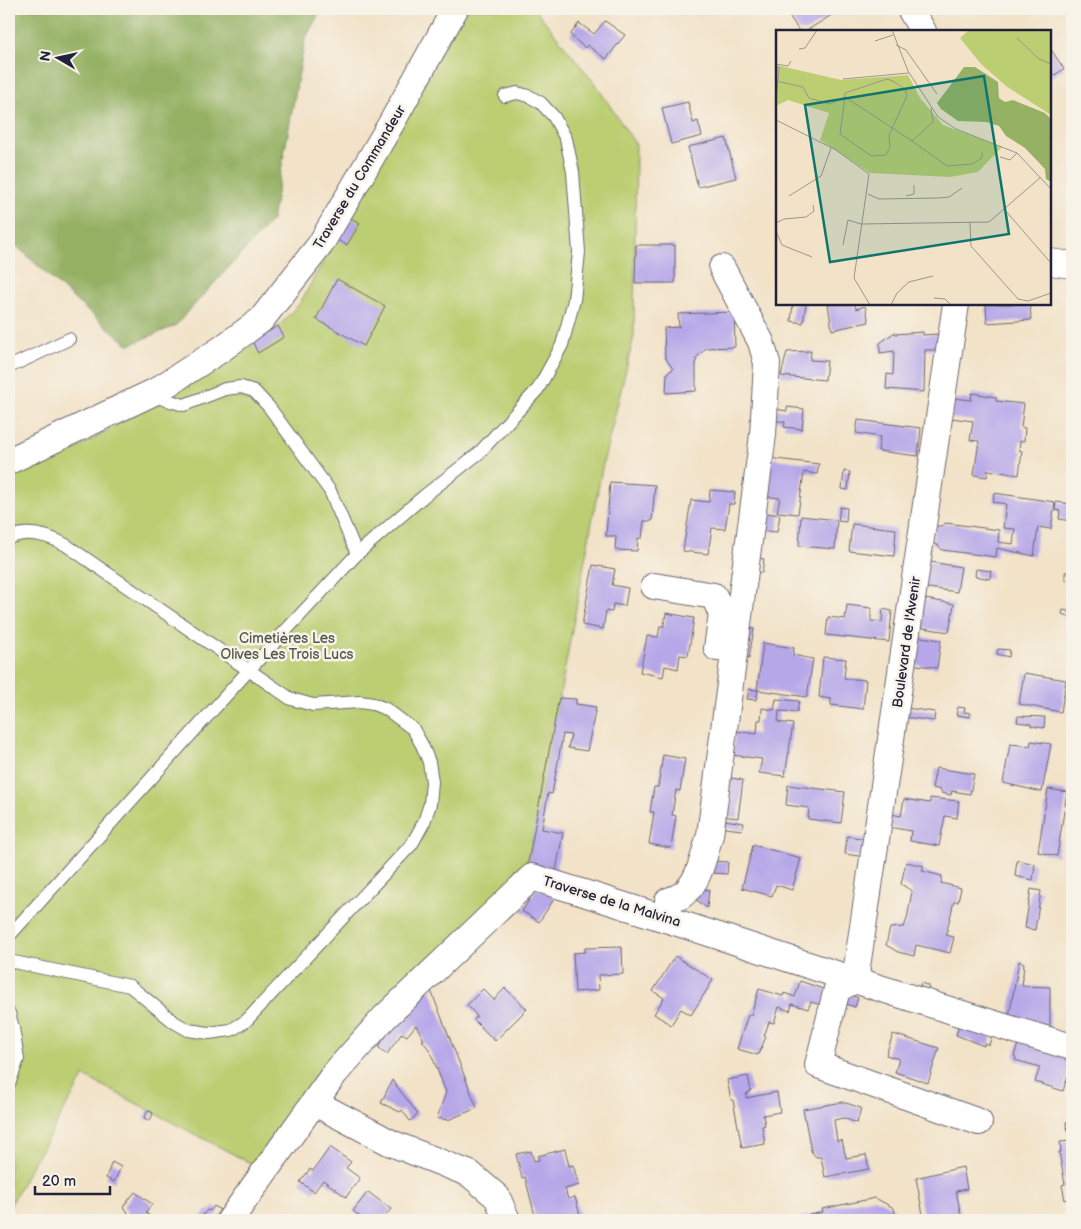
<svg xmlns="http://www.w3.org/2000/svg" width="1081" height="1229" viewBox="0 0 1081 1229" font-family="'Balsamiq Sans',sans-serif">
<style>
.green{fill:#bbce72;stroke:#6e7856}
.forest{fill:#94b164;stroke:#5b6a50}
.building{fill:#b6a7e9}
.lines{fill:none;stroke-linecap:round;stroke-linejoin:round}
.service-casing{stroke:#6b656c;stroke-width:14}
.minor-casing{stroke:#6b656c;stroke-width:28}
.service{stroke:#fff;stroke-width:12}
.minor{stroke:#fff;stroke-width:26}
.labels{text-anchor:middle;stroke-width:5;stroke-linejoin:round;paint-order:stroke}
.street-label{font-size:14px;fill:#22223b;stroke:#f7f3e8}
.park-label{font-size:14px;fill:#50564c;stroke:#f7f3e8}
.inset-road{fill:none;stroke:#9f958f;stroke-width:1}
.view{fill:#0f766e;fill-opacity:0.15;stroke:#0f766e;stroke-width:2.5}
.inset-edge{fill:none;stroke:#22223b;stroke-width:2.5}
</style>
<rect width="100%" height="100%" fill="#f7f3e8"/>
<filter id="ink" filterUnits="userSpaceOnUse"><feTurbulence type="fractalNoise" baseFrequency=".02" numOctaves="2"/><feDisplacementMap in="SourceGraphic" scale="10" xChannelSelector="R" yChannelSelector="G"/><feConvolveMatrix kernelMatrix="1 2 1 2 8 2 1 2 1" color-interpolation-filters="sRGB"/></filter>
<filter id="wash" filterUnits="userSpaceOnUse"><feTurbulence type="fractalNoise" baseFrequency=".0096" numOctaves="4" result="noise"/><feDisplacementMap in="SourceGraphic" scale="20" xChannelSelector="R" yChannelSelector="G"/><feGaussianBlur stdDeviation="1.12" result="paint"/><feColorMatrix in="noise" values="0 0 0 0 0 0 0 0 0 0 0 0 0 0 0 0 0 1.4 0 .05"/><feComposite in="paint" operator="in"/></filter>
<g filter="url(#wash)">
<rect width="100%" height="100%" fill="#f2e2c7"/>
<path class="green" d="M465 9H535L596 85 636 145 635 232 634 336 602 468 542 792 527 867 305 1096 252 1164 84 1076 28 1172 9 1208V473L75 450 279 326 300 303Z"/>
<path class="forest" d="M9 9H321L305 40 272 220 175 326 129 345 76 301 9 239Z"/>
<g id="blocks">
<g class="building">
<path d="M785 9H837L838 11 806 31H799Z"/>
<path d="M605 21 625 35 606 59 587 45 585 48 570 35 579 23 594 34Z"/>
<path d="M1050 48 1064 69 1050 78Z"/>
<path d="M688 102 693 123 698 121 702 136 671 144 662 108Z"/>
<path d="M726 138 736 178 698 187 688 147Z"/>
<path d="M347 216 360 223 347 245 335 239Z"/>
<path d="M636 245H675V283H635Z"/>
<path d="M337 279 385 306 364 346 316 319Z"/>
<path d="M793 304H806L803 323 791 321Z"/>
<path d="M828 304H855L856 309 865 306 869 322 832 330Z"/>
<path d="M986 304H1030L1031 320 987 323Z"/>
<path d="M734 312 735 347 706 348 696 358V391L666 393 667 373 673 369 665 357 664 328 679 327 678 314Z"/>
<path d="M278 326 284 337 258 353 252 341Z"/>
<path d="M895 332V334L923 332V335L938 334 936 350H925L924 392 886 389 887 374 893 375 894 351 880 353V343Z"/>
<path d="M811 351 810 360 827 361 825 380 781 376 787 352Z"/>
<path d="M972 393 996 397V401L1024 404 1021 427 1025 428 1024 441H1020L1019 450 1022 451 1019 475 988 470 987 477 974 475 979 441 970 440 973 421 951 418 953 398 971 400Z"/>
<path d="M787 407 804 409 802 429 784 427 785 422 773 420 774 409 787 411Z"/>
<path d="M858 420 921 428 918 456 878 451 880 437 856 433Z"/>
<path d="M767 458 819 464 817 474 804 472 798 514 777 512 780 498 762 496Z"/>
<path d="M844 471 850 472 848 490 842 489Z"/>
<path d="M610 482 655 485 652 521H644L642 538H638L637 551 615 550 616 536H606Z"/>
<path d="M710 490 735 492 734 504H729L725 529 712 528 708 554 683 551 691 500 709 502Z"/>
<path d="M994 493 1055 502 1051 529 1038 527 1034 556 997 548 996 557 942 550 938 545 932 544 935 526H941L946 523 999 530 998 542 1013 544 1015 529 1003 528 1006 504 993 502Z"/>
<path d="M1056 502 1072 504 1071 521 1059 519 1060 511 1055 510Z"/>
<path d="M840 507 847 508 846 522 838 521Z"/>
<path d="M760 512 780 515 777 532 758 530Z"/>
<path d="M801 516 837 520 835 549 799 546Z"/>
<path d="M852 524 896 529 894 556 849 551Z"/>
<path d="M754 557 764 559 762 573 752 572Z"/>
<path d="M925 561 961 567 957 592 921 587Z"/>
<path d="M593 565 615 569 612 585 628 588 625 606 613 604 612 612 606 611 603 629 582 625Z"/>
<path d="M976 569 991 571 990 579 975 576Z"/>
<path d="M1065 572 1072 573V581L1065 580Z"/>
<path d="M920 598 954 604 949 632 916 627Z"/>
<path d="M847 605 871 608V621L882 622 883 609 892 611 889 642 826 635 828 617 845 619Z"/>
<path d="M1063 610 1072 612V618L1062 614Z"/>
<path d="M666 613 694 618 688 656 680 655 678 669 665 666 663 677 640 672 647 636 658 637 660 626H664Z"/>
<path d="M744 627 754 629 749 658 740 657Z"/>
<path d="M915 636 941 640 937 668 911 664Z"/>
<path d="M763 643 794 648 793 655 813 659 807 697 758 690 756 700 747 699 749 689 757 690Z"/>
<path d="M998 649 1010 650 1009 657 997 654Z"/>
<path d="M823 657 846 659 844 678 866 680 863 709 831 705V699L819 697Z"/>
<path d="M1024 673 1066 680 1061 712 1019 704Z"/>
<path d="M559 698 576 699V704L596 707 587 751 568 748 571 735 563 734 552 794 548 793 542 829 563 833 555 876 527 868Z"/>
<path d="M776 699 799 701 797 712 779 711 778 722 793 724 785 776 759 773 762 759 732 755 735 731 757 734 758 720H761L762 708 774 710Z"/>
<path d="M958 707 965 708 964 712 970 713V717L956 715Z"/>
<path d="M906 708 935 712 934 721 904 717Z"/>
<path d="M1018 716 1045 717 1044 728 1031 726V724L1017 722Z"/>
<path d="M1031 741 1051 744 1042 792 1003 783 1010 744 1030 746Z"/>
<path d="M663 755 685 759 680 791 676 790 672 815 676 816 671 848 649 844 654 812H650L654 787H658Z"/>
<path d="M936 768 974 774 970 794 952 791 951 795 941 793V790L932 788Z"/>
<path d="M725 777 743 780 738 818 722 816Z"/>
<path d="M788 785 845 792 841 823 808 819 809 808 786 805Z"/>
<path d="M1048 789 1067 792 1057 856 1038 852Z"/>
<path d="M930 798 959 801 957 818 945 816 939 846 910 841 911 831 889 827 891 814 901 816 904 799 930 803Z"/>
<path d="M718 819 744 823 742 830 717 827Z"/>
<path d="M847 836 868 839 865 857 845 854Z"/>
<path d="M753 845 801 858 792 890 776 885 772 896 742 888Z"/>
<path d="M1017 860 1035 864 1033 880 1015 876Z"/>
<path d="M714 861 728 862 727 874 712 873Z"/>
<path d="M906 862 924 866 922 871 942 876 941 883 961 888 958 902 954 901 946 935 954 937 950 953 916 945 914 956 898 952 886 945 890 928 904 927 907 919 912 891 901 884Z"/>
<path d="M695 888 709 890 707 908 694 898Z"/>
<path d="M536 889 556 896 539 922 522 911Z"/>
<path d="M1031 889 1041 891 1035 930 1025 928Z"/>
<path d="M622 947 623 974 598 975 599 990 575 992 573 953 585 952V948Z"/>
<path d="M675 956 713 980 691 1015 681 1009 671 1025 654 1014 664 998 653 991Z"/>
<path d="M1019 961 1024 963 1022 986 1050 987V1035L1008 1022Z"/>
<path d="M800 981 829 991 824 1006 811 1002 808 1009 792 1004 790 1011 779 1007 774 1023 769 1022 764 1036 766 1037 758 1055 737 1049 748 1015H751L759 989 783 996 784 993 795 997Z"/>
<path d="M921 983 929 986 926 994 918 992Z"/>
<path d="M430 988 477 1108 448 1120 437 1118 446 1092 430 1051 422 1040H424L416 1025 407 1036 402 1033 387 1054 378 1047 392 1028Z"/>
<path d="M505 988 527 1009 495 1041 474 1020 477 1016 467 1005 483 989 494 1000Z"/>
<path d="M843 992 858 998 855 1007 840 1002Z"/>
<path d="M960 1022 993 1032 989 1045 984 1043V1046L956 1035Z"/>
<path d="M893 1034 939 1048 928 1083 895 1072 899 1059 886 1055Z"/>
<path d="M1019 1041 1072 1056V1076L1068 1075 1063 1091 1035 1082 1040 1067 1015 1060 1016 1057 1014 1056Z"/>
<path d="M748 1076 751 1091 746 1094V1098L777 1092 780 1112 763 1115 765 1125 762 1126 765 1144 742 1148 733 1100H731L727 1080Z"/>
<path d="M392 1080 418 1114 410 1121 402 1110 400 1112 381 1103Z"/>
<path d="M843 1102 861 1108 857 1123 843 1118 834 1120 837 1141 842 1140 846 1158 866 1155 869 1169 825 1177 821 1157H816L811 1151 803 1109Z"/>
<path d="M148 1110 153 1113 150 1121 144 1118Z"/>
<path d="M1072 1121V1198L1065 1200 1062 1185 1065 1184 1059 1152H1061L1060 1142 1070 1141 1066 1122Z"/>
<path d="M330 1147 351 1162 346 1168 360 1178 346 1197 323 1180 314 1192 300 1182 310 1169 313 1171Z"/>
<path d="M565 1149 569 1166 573 1165 579 1185 565 1189 568 1199 575 1197 580 1215 558 1220 556 1217 536 1220 525 1177 522 1178 516 1154 531 1151 534 1161 539 1160 538 1156Z"/>
<path d="M112 1162 121 1167 114 1182 106 1178Z"/>
<path d="M963 1167 967 1189 956 1191 962 1220H924L916 1178Z"/>
<path d="M135 1192 152 1204 146 1213 155 1220H122L128 1212 123 1207Z"/>
<path d="M368 1192 391 1209 382 1220H364L353 1211Z"/>
<path d="M875 1198 894 1208 895 1214 891 1220H801L800 1217 823 1212 822 1209Z"/>
<path d="M214 1206 220 1210 212 1220H199L207 1210 210 1211Z"/>
</g>
</g>
</g>
<g filter="url(#ink)">
<use href="#blocks" fill-opacity="0" stroke="#6b656c" stroke-width="1"/>
<g class="lines">
<defs>
<g id="service">
<path d="M9 367 69 339"/>
<path d="M9 538C28 529 48 535 66 545L291 699 313 705 360 702 373 704 386 709 413 729 422 745 429 762 432 782 430 804 424 822 412 844 246 1021 231 1030 209 1033 188 1030 174 1022 130 986 9 961"/>
<path d="M357 554 424 496 479 453 538 389 562 345 574 300 579 252 573 172 566 139 554 117 541 103 529 96 517 93 505 96"/>
<path d="M9 936 249 670 357 554 330 491 269 407 254 391 241 387 225 389 184 405 160 398 156 391"/>
<path d="M9 1013 13 1028 18 1059 9 1084"/>
</g>
<g id="minor">
<path d="M910 9 923 31"/>
<path d="M1050 262 1072 265"/>
<path d="M956 304 855 980 837 989 818 1065 979 1122"/>
<path d="M9 461 156 391 220 350 261 320 320 245 392 122 455 9"/>
<path d="M654 586 714 596 722 615 717 648"/>
<path d="M668 901C672 899 678 898 682 895 700 882 704 854 710 835L763 435 767 363 761 342 722 268"/>
<path d="M315 1103 391 1143 470 1174 497 1197 507 1220"/>
<path d="M230 1220 335 1073 384 1018 532 877C713 932 891 995 1072 1047"/>
</g>
</defs>
<use href="#service" class="service-casing"/>
<use href="#minor" class="minor-casing"/>
<use href="#service" class="service"/>
<use href="#minor" class="minor"/>
</g>
</g>
<g class="labels">
<g class="street-label">
<text transform="translate(359 177) rotate(-59)" y="5">Traverse du Commandeur</text>
<text transform="translate(906 642) rotate(-82)" y="5">Boulevard de l'Avenir</text>
<text transform="translate(612 901) rotate(17)" y="5">Traverse de la Malvina</text>
</g>
<g class="park-label">
<text x="287" y="643">Cimetières Les<tspan x="287" dy="16">Olives Les Trois Lucs</tspan></text>
</g>
</g>
<g transform="translate(776 30)">
<rect width="275" height="275" fill="#f2e2c7"/>
<path d="M193 0H275V85L230 56 205 34 184 8ZM0 35 65 50 132 45 144 68 167 95 226 117 202 142 174 147 94 143 44 110 53 83 12 70 0 76Z" fill="#bbce72"/>
<path d="M188 37H199L222 52 223 68 229 72 237 70 269 83 275 89V152L270 149 269 139 249 118 230 106 223 96 210 92 182 91 165 79 161 73Z" fill="#94b164"/>
<path class="inset-road" d="M116 0 132 41 162 87 180 99 241 123 275 159M241 8 263 29 275 34M99 11 117 5M120 15 130 20 161 64M23 19 29 18 41 0M0 34 12 36 15 31M0 36 3 38 0 70M67 49 133 43M0 51 27 57 33 68 54 74 69 67V63L111 49 117 51 129 59 131 66 113 105 114 117 110 125 95 126 64 104 69 67M69 67 136 111 157 92 155 78M0 90 60 120 93 144 78 248 94 275M136 111 171 136 196 134 206 128V122M224 127 234 130 241 123M92 164 103 169 163 168 173 167 186 158M13 166 45 146 55 118M130 166 138 164V155M228 179 275 233M0 193 8 189 30 187 38 181 37 175M194 193 195 216 242 269 252 271 275 263M0 201 6 215 36 227M67 215 72 190 85 194 213 192 265 147M158 268 169 269 175 275M115 275 121 263 133 252 157 246"/>
<path class="view" d="M208 46 233 204 54 232 29 75Z"/>
<rect width="275" height="275" class="inset-edge"/>
</g>
<rect width="1081" height="1229" fill="none" stroke="#f7f3e8" stroke-width="30"/>
<g transform="translate(58 58) rotate(279)" stroke="#f7f3e8" stroke-width="4" paint-order="stroke">
<path d="M0-4L9 19L0 12L-9 19Z" fill="#22223b"/>
<text y="-8" font-size="14" font-weight="bold" text-anchor="middle" fill="#22223b">N</text>
</g>
<path d="M35 1186v8h75v-8" fill="none" stroke="#22223b" stroke-width="2.5"/>
<text x="42" y="1186" font-size="15" fill="#22223b" stroke="#f7f3e8" stroke-width="4" paint-order="stroke">20 m</text>
</svg>
